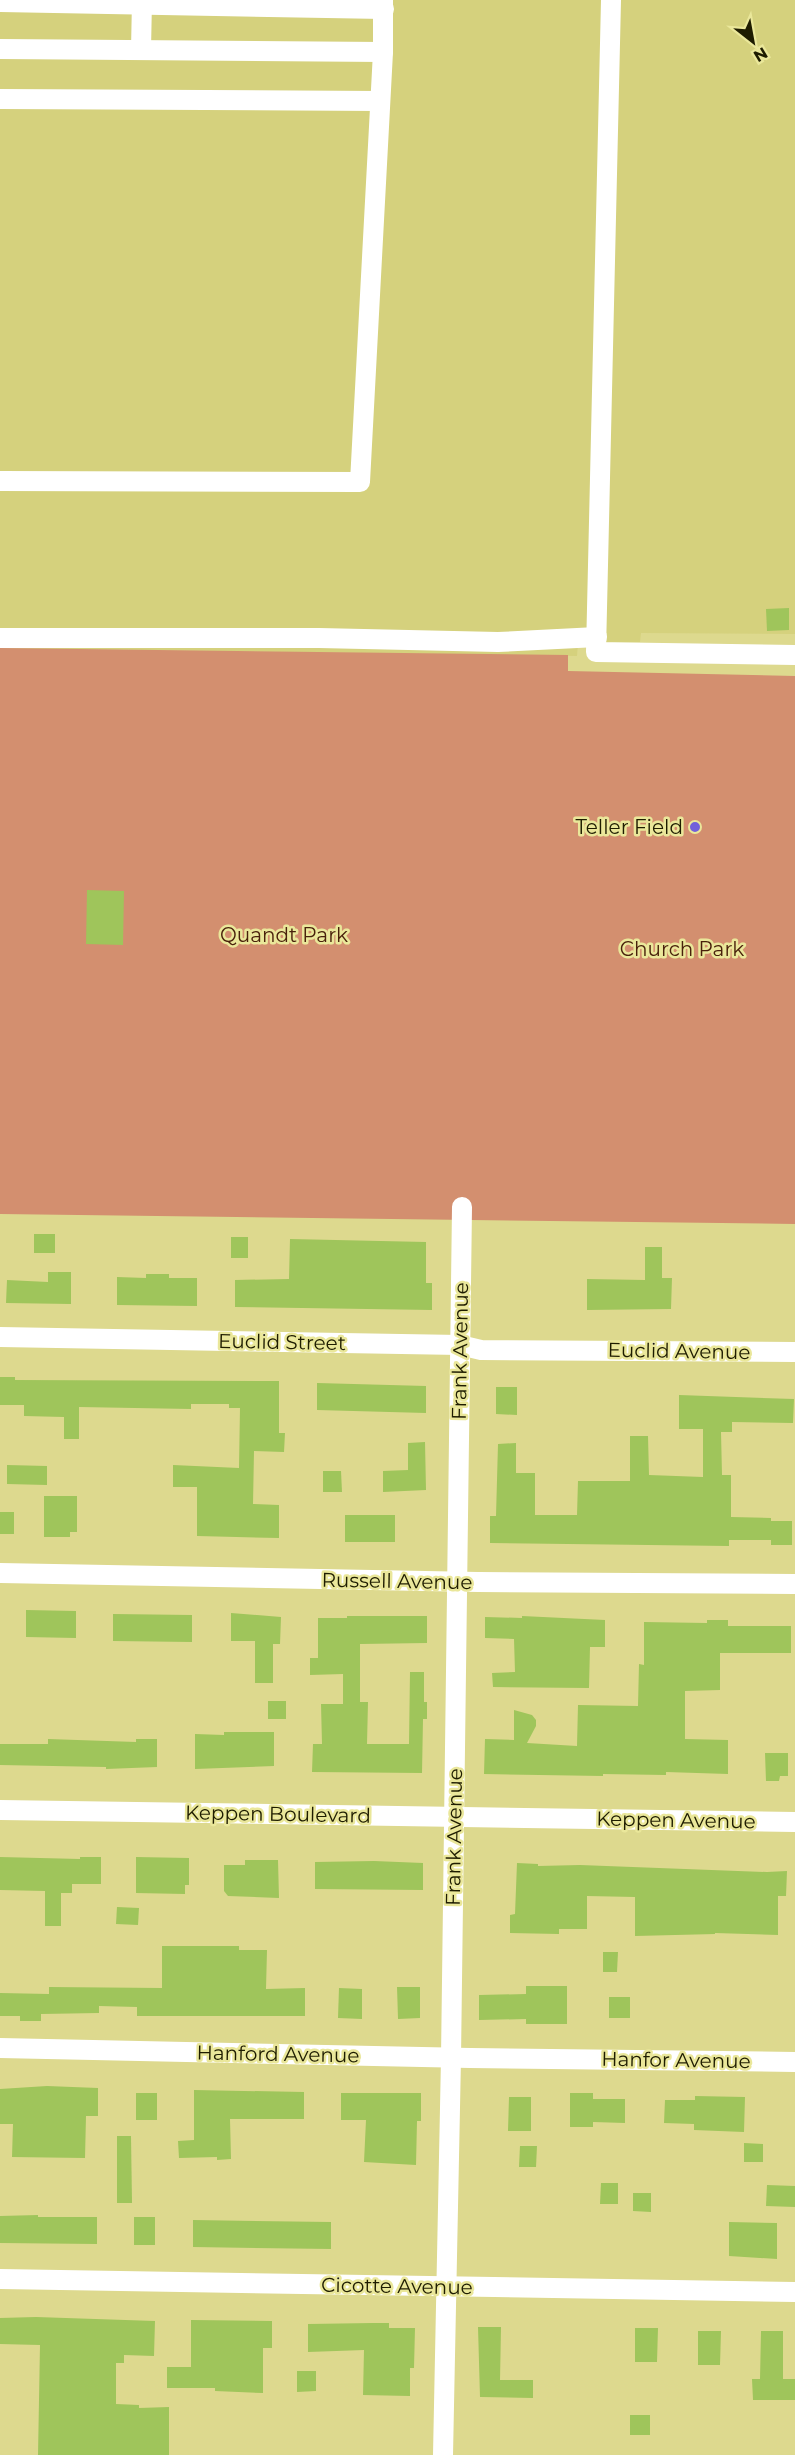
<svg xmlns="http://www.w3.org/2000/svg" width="795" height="2455" viewBox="0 0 795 2455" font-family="Montserrat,sans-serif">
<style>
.built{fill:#d5d17d}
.green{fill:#d38f6f}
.building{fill:#9fc55b}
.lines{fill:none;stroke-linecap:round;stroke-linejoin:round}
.minor{stroke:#fff;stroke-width:20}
.poi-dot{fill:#7260da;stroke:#eae79a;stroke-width:2}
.labels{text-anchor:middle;stroke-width:5;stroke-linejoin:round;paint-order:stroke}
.poi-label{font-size:20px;fill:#1e1c00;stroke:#eae79a;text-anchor:end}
.park-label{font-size:20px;fill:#49210c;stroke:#eae79a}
.street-label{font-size:20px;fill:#1e1c00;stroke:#eae79a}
</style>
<rect width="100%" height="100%" fill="#ddd98e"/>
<path class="built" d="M0 0H795V634L641 633 640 642 578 643 577 656 0 648Z"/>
<path class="green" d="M0 648 568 655V671L795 676V1224L0 1214Z"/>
<g class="building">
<path d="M789 608V630L767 631 766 609Z"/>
<path d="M87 890 124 891 123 945 86 944Z"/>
<rect x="34" y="1234" width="21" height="19"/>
<rect x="231" y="1237" width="17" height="21"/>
<path d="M290 1239 426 1242V1283H432V1310L235 1307V1280L289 1279Z"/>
<path d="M645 1247H662V1278H672L671 1309 587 1310V1279L645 1280Z"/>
<path d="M48 1272H71V1304L6 1303 7 1280 48 1282Z"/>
<path d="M146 1274H169V1278H197V1306L117 1305V1277L146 1278Z"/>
<path d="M0 1377H15V1380L279 1381V1433H285L284 1452 254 1451 253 1504 279 1505V1538L197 1536V1487H173V1465L239 1468 240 1408H229V1404H191V1409L79 1407V1439H64V1417L24 1416V1405H0Z"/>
<path d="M317 1383 426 1386V1413L317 1410Z"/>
<path d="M496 1387H517V1415L496 1414Z"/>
<path d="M679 1395 794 1399 793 1423 732 1422V1432H721L722 1475H731V1517L771 1518V1521H792V1545H771V1540H729V1546L490 1543V1516H496L498 1444 516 1443V1473H535V1515H577L578 1481H630V1436H648L649 1475 703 1477V1429H679Z"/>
<path d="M425 1442 426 1490 383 1492V1471L408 1470V1443Z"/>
<path d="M7 1465 47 1466V1485L7 1484Z"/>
<path d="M323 1471H341L342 1492H323Z"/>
<path d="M44 1496H77V1532H70V1537H44Z"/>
<rect x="0" y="1512" width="14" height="22"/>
<rect x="345" y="1515" width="50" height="27"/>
<path d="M26 1610 76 1611V1638L26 1637Z"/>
<path d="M231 1613 281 1617 280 1644H273V1683H255V1641H231Z"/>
<path d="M113 1614 192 1615V1642L113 1641Z"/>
<path d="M347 1616H427V1643L360 1644V1702H368L367 1744H409L410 1672H424V1702H427V1719H423L422 1773 312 1772 313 1744H322L321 1704H343V1674L310 1675V1658H318V1618H347Z"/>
<path d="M522 1616 605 1620V1647H590L589 1688 493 1687 492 1673 515 1672 514 1639 485 1638V1617L522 1618Z"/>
<path d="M707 1620H728V1626H791V1653H720V1690L685 1691V1739L728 1740V1774L666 1772V1775L603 1774V1776L484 1774 485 1739 514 1740V1710L532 1715 536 1720V1726L527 1743 577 1746 578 1705 638 1706 639 1664 644 1665V1622L707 1623Z"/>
<rect x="268" y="1701" width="18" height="18"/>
<path d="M224 1732H274V1766L195 1769V1734L224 1735Z"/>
<path d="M48 1739 136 1742V1739H157V1767L106 1769V1767L0 1765V1744H48Z"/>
<path d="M765 1753H788V1776H780L779 1781H766Z"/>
<path d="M0 1857 80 1859V1857H101V1884H72V1893H61V1926H45V1891L0 1890Z"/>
<path d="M136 1857 189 1858V1885H185V1894L136 1893Z"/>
<path d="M245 1860H278L279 1898 228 1896 224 1891V1865H245Z"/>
<path d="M374 1861 423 1863V1890L315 1889V1862Z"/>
<path d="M517 1863 538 1864V1866L580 1865 767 1872 787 1871 786 1896H778V1935L715 1933V1934L635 1936V1897L587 1896V1929H559V1934L510 1933V1915L515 1914Z"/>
<path d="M117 1907 139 1908 138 1925 116 1924Z"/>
<path d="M162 1946H239V1950H267L266 1989 305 1988V2016H137V2007L99 2006V2013L41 2014V2021H20V2016H0V1993L49 1994V1987L162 1988Z"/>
<path d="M603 1952H618L617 1972H603Z"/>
<path d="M526 1986H567V2024H526V2019L479 2020V1995L526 1994Z"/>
<path d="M397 1987H420V2018L398 2019Z"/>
<path d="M339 1988 362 1989V2019L338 2018Z"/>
<rect x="609" y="1997" width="21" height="21"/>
<path d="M47 2086 98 2088V2116H86L85 2158 12 2157 13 2124H0V2089Z"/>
<path d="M194 2090 304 2092V2119H230L231 2159 217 2160V2157L179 2158 178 2141 194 2140Z"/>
<rect x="136" y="2093" width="21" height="27"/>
<path d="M341 2093H421V2121H417L416 2165 364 2162 366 2120H341Z"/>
<path d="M570 2093H593V2099H625V2123L593 2122V2127H570Z"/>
<path d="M695 2096 745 2097 744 2132 694 2130V2124L664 2123 665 2100H695Z"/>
<path d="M509 2097H531V2131H508Z"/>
<path d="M117 2136H131L132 2203H117Z"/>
<path d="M744 2143 763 2144V2162H744Z"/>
<path d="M520 2146H537L536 2167H519Z"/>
<path d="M601 2183H618V2204H600Z"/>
<path d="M767 2185 795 2186V2207L766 2206Z"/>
<path d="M633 2193H651V2212L633 2211Z"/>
<path d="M38 2215V2217H97V2244L0 2243V2216Z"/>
<rect x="134" y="2217" width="21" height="28"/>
<path d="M193 2220 331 2222V2249L193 2247Z"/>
<path d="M729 2222 777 2223V2259L729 2256Z"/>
<path d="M36 2317 155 2321 154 2356 124 2355V2363H116V2404L139 2405V2408L169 2407V2455H38L40 2345 0 2344V2318Z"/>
<path d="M191 2320 272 2321V2348H263V2393L215 2391V2388H167V2367H191Z"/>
<path d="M373 2323H389V2328H415L414 2368H410V2396L363 2395 364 2350 308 2352V2324Z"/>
<path d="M478 2327H501L500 2380H533V2398L480 2397Z"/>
<path d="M635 2328H658L657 2362H635Z"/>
<path d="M698 2331H721L720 2365H698Z"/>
<path d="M761 2331H783V2379H795V2400H753L752 2379H760Z"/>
<path d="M297 2371H316V2391L297 2392Z"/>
<rect x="630" y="2415" width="20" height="20"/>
</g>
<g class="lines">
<g class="minor">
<path d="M611 0 596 652 795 655"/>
<path d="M0 2 384 9"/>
<path d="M0 49 383 52"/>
<path d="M141 50 142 0"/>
<path d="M0 99 380 101"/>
<path d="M0 481 360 482 383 52V0"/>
<path d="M0 638H319L498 642 597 637"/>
<path d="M0 1337 460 1345 481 1350 795 1352"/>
<path d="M0 1573 478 1582 795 1584"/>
<path d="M0 1810 795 1822"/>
<path d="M0 2048 470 2058 795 2062"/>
<path d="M0 2279 795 2292"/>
<path d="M443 2455 451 2058 462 1207"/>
</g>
</g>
<circle class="poi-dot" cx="695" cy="827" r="6"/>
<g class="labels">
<g class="poi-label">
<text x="683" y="834">Teller Field</text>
</g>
<g class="park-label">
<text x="284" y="942">Quandt Park</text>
<text x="682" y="956">Church Park</text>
</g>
<g class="street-label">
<text transform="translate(282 1342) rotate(1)" y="7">Euclid Street</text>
<text transform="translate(460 1351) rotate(-89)" y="7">Frank Avenue</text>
<text transform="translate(679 1351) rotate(1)" y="7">Euclid Avenue</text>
<text transform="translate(397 1581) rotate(1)" y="7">Russell Avenue</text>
<text transform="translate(278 1814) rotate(1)" y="7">Keppen Boulevard</text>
<text transform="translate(676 1820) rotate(1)" y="7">Keppen Avenue</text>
<text transform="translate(454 1837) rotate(-89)" y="7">Frank Avenue</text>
<text transform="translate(278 2054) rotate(1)" y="7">Hanford Avenue</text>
<text transform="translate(676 2060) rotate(1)" y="7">Hanfor Avenue</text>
<text transform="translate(397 2286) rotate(1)" y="7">Cicotte Avenue</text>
</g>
</g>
<g transform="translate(753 42) rotate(149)" stroke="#eae79a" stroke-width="4.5" paint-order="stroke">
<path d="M0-4.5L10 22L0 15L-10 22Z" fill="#1e1c00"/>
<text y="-9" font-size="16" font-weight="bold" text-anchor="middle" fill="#1e1c00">N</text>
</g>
</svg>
